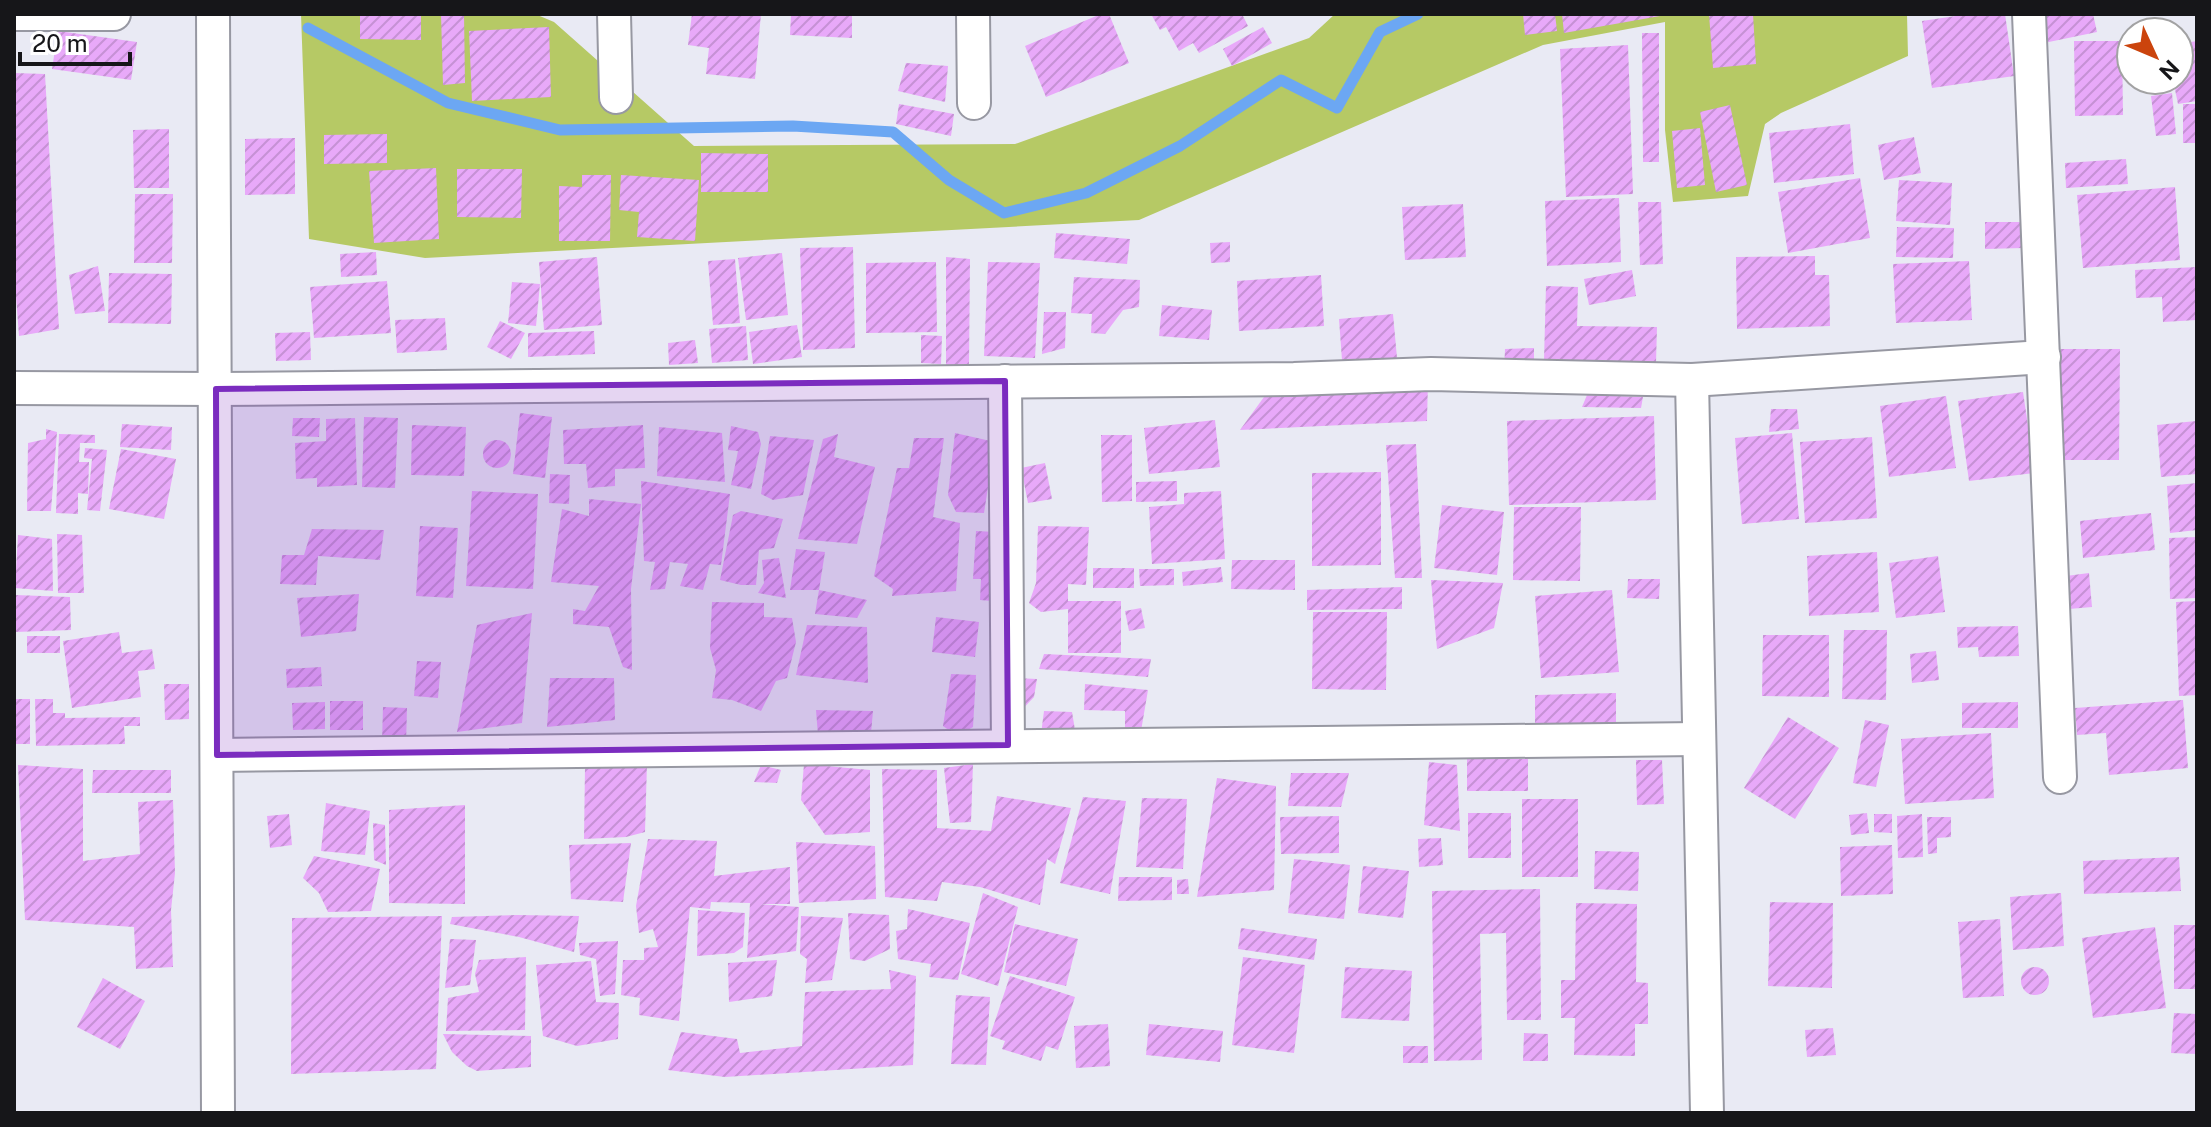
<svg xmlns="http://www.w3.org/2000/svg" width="2211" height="1127" viewBox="0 0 2211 1127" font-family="'Public Sans',sans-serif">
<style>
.grass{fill:#b6c965}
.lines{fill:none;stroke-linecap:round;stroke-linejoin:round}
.stream{stroke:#6ca7f3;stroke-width:11}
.building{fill:url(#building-hatch)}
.minor-casing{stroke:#9798a2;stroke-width:36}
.minor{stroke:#fff;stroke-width:32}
.marked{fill:#7b2cbf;fill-opacity:0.2;stroke:#7b2cbf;stroke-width:6;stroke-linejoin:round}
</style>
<defs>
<pattern id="building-hatch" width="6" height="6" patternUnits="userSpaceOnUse" patternTransform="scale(2)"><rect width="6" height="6" fill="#e8a9f9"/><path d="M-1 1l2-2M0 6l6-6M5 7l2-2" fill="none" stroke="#c691d5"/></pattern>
</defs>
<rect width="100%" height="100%" fill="#e9eaf4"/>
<path class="grass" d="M301 14H535L554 22 694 146 1015 144 1309 38 1335 14H1907L1908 56 1781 113 1765 124 1748 196 1673 202 1665 130V22L1543 45 1139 220 425 258 309 239Z"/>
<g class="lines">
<path class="stream" d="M308 28 448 103 560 130 793 126 893 132 949 180 1004 213 1086 193 1180 146 1281 80 1337 108 1380 32 1418 14"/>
</g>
<g class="building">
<path d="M360 14H421V40L360 39Z"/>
<path d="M441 14H464L465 83 443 85Z"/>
<path d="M692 14H761L755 79 706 74 709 48 688 45Z"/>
<path d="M791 14H852V38L790 35Z"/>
<path d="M1101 14H1109L1129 63 1046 97 1025 46Z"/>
<path d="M1151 14H1242L1248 26 1199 53 1193 43 1179 51 1166 27 1160 30Z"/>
<path d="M1523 14H1555L1557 31 1525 35Z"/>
<path d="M1562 14H1659L1660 16 1564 33Z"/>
<path d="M1709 14H1753L1756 64 1713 68Z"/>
<path d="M1969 14H2005L2014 76 1932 88 1922 21Z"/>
<path d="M2039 14H2093L2097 32 2044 43Z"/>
<path d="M549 27 551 97 472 101 469 31Z"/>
<path d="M1263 27 1272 43 1232 66 1223 49Z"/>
<path d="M58 31 137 42 131 80 52 69Z"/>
<path d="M1642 33H1659V162H1643Z"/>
<path d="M2074 41H2122L2123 115 2075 116Z"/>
<path d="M2197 41V101L2178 104 2173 80H2179V44Z"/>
<path d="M1628 45 1633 194 1566 197 1560 49Z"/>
<path d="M906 63 948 66 945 102 898 91Z"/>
<path d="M14 73 45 74 59 329 19 336 14 270Z"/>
<path d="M2172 93 2176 134 2156 136 2151 96Z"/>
<path d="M899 104 954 114 951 136 896 124Z"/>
<rect x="2183" y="104" width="14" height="39"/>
<path d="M1730 105 1747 185 1716 192 1700 112Z"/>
<path d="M1850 124 1854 174 1774 183 1769 133Z"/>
<path d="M1700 128 1705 185 1677 188 1672 131Z"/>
<path d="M169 129V188H134L133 130Z"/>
<path d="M387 134V163L324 164V135Z"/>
<path d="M1914 137 1921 173 1884 180 1878 145Z"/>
<path d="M295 138V194L245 195V139Z"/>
<path d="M701 153 768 154V192H701Z"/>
<path d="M2126 159 2128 184 2066 188 2065 163Z"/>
<path d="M436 168 439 239 374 243 369 171Z"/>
<path d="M457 169H522L521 218 457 217Z"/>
<path d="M582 175H611L610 241H559V186L582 187Z"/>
<path d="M621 175 699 180 695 241 637 237 639 212 619 210Z"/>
<path d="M1860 178 1870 238 1788 253 1778 192Z"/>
<path d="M1899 180 1952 183 1950 225 1896 221Z"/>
<path d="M2175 187 2180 260 2083 268 2077 195Z"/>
<path d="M135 194H173L172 263H134Z"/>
<path d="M1619 198 1621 262 1547 266 1545 201Z"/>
<path d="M1638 202H1661L1663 264 1640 265Z"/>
<path d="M1463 204 1466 257 1405 260 1402 207Z"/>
<path d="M1985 222H2023V248L1985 249Z"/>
<path d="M1897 227 1954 228 1953 258 1896 257Z"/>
<path d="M1056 233 1130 239 1127 264 1054 258Z"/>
<path d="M1230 242V262L1211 263 1210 243Z"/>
<path d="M853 247 855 348 803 350 800 248Z"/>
<path d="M376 252 377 275 341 277 340 254Z"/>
<path d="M782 253 788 315 746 320 738 258Z"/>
<path d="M1815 256V275H1829L1830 326 1737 329 1736 257Z"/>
<path d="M597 257 602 325 544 330 539 262Z"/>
<path d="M946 257 970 259 969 364 946 366Z"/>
<path d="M735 259 740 323 713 325 708 261Z"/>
<path d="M1969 261 1972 320 1896 323 1893 264Z"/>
<path d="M936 262 937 332 866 333V263Z"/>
<path d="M988 262 1040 263 1035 358 984 356Z"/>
<path d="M98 266 105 311 75 314 69 275Z"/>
<path d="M2197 267V320L2163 322 2162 297 2136 298 2135 270Z"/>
<path d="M1632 270 1636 296 1589 305 1584 279Z"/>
<path d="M109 273 172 274 171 324 108 323Z"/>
<path d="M1321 275 1324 326 1239 331 1237 281Z"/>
<path d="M1074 277 1140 280 1139 307 1123 310 1105 334 1091 333 1092 314 1071 313Z"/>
<path d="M387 281 391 333 314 338 310 287Z"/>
<path d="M512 282 540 284 536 326 508 323Z"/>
<path d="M1546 286 1578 287 1577 326 1657 327 1656 363 1544 360Z"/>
<path d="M1162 305 1212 310 1209 340 1159 336Z"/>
<path d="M1044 312H1066L1065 348 1042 354Z"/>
<path d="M1393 314 1398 369 1343 374 1339 319Z"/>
<path d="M445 318 447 350 397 353 395 320Z"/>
<path d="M500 321 525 333 511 359 487 347Z"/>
<path d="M797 325 802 357 753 364 749 332Z"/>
<path d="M746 326 748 360 712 363 709 329Z"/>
<path d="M594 331 595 354 528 357V333Z"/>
<path d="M310 332 311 360 276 361 275 333Z"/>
<path d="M921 335 942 336 941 364 921 363Z"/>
<path d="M695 340 698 363 669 365 668 343Z"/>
<path d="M1534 348V372L1504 373 1505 349Z"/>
<path d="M2061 349H2120L2119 460H2060Z"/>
<path d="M1428 380 1427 421 1240 430 1264 397Z"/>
<path d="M2023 392 2035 473 1969 481 1958 401Z"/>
<path d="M1587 395 1643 397 1641 408 1582 407Z"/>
<path d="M1946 396 1956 468 1889 477 1880 406Z"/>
<path d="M1771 409H1797L1799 429 1769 432Z"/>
<path d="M520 413 552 417 545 478 513 474Z"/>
<path d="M1654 416 1656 500 1509 505 1507 421Z"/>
<path d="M364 417 398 418 395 488 362 487Z"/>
<path d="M293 418H320L319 437 292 436Z"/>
<path d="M355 418 357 485 317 487V478L296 479 295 443 326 441V419Z"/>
<path d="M1215 420 1220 467 1149 474 1144 428Z"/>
<path d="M2196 421 2197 474 2161 477 2157 425Z"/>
<path d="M122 424 172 427 171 450 120 447Z"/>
<path d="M412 425 466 427 464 476 411 475Z"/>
<path d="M643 425 645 468 615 469V486L588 488 586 464H564L563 430Z"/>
<path d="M731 426 758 432 761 444 751 489 731 485 738 451 728 450Z"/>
<path d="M659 427 722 433 725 482 657 476Z"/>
<path d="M46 429 57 432 51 511H27L28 443 46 439Z"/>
<path d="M955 433 995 442 984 513 956 512 948 495Z"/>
<path d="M1792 433 1799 519 1742 524 1735 438Z"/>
<path d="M59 434 95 435V443H80L79 462H89L88 494 78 493V514L56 513Z"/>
<path d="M838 434 834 457 875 467 857 544 798 539 823 439Z"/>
<path d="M1101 435H1132V501L1102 502Z"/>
<path d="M770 436 814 440 803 495 773 500 761 494Z"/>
<path d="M1872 437 1877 518 1805 523 1800 442Z"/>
<path d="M914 438H944L933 517 960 523 956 591 892 596 893 589 874 576 897 468H909Z"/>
<circle cx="497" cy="454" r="14"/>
<path d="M1416 444 1422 578H1395L1386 445Z"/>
<path d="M85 448 107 450 100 511 87 510 92 459 84 458Z"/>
<path d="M121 449 176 459 164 519 109 509Z"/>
<path d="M1045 463 1052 499 1028 503 1021 468Z"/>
<path d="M1381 472V565L1312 566V473Z"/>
<path d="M550 474 570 475 569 504 549 503Z"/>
<path d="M641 481 730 494 721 565 710 564 703 590 680 586 688 564 670 562 665 589 650 590 655 562 644 561Z"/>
<path d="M1177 481V501L1136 502V482Z"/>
<path d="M2197 483V530L2170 533 2167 486Z"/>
<path d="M472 491 538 494 533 589 466 586Z"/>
<path d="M1221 491 1225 559 1152 564 1149 507 1184 504V493Z"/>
<path d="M589 499 641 504 631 589 632 670 623 667 609 627 573 624V609L585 611 599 586 551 582 562 509 589 516Z"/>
<path d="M1442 505 1504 512 1497 575 1434 568Z"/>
<path d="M1514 507H1581L1580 581 1513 580Z"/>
<path d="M741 511 783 519 774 548 759 550 756 585H741L720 580 733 515Z"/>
<path d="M2151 513 2155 550 2083 558 2080 521Z"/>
<path d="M420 526 458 528 453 598 416 596Z"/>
<path d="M1038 526 1089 527 1086 585 1068 584V601H1121V653H1068V609L1041 612 1029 603 1036 583Z"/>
<path d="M312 529 384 530 380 560 318 556 316 585 280 584 282 555H304Z"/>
<path d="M976 531 996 532 992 601 980 600 981 579H973Z"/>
<path d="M57 534 82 535 84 593H58Z"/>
<path d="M18 535 52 539 53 591 15 588Z"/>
<path d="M2197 537V598L2170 599 2169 538Z"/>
<path d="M796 549 825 552 819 590H790Z"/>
<path d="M1877 552 1879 612 1809 616 1807 556Z"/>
<path d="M1938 556 1945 612 1896 618 1889 563Z"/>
<path d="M779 558 786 598 758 593 764 583 762 560Z"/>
<path d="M1232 560H1295V590L1231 589Z"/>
<path d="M1221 567 1223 582 1183 586 1182 572Z"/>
<rect x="1093" y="568" width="41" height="20"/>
<path d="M1139 569H1174V585L1140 586Z"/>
<path d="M2089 573 2092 607 2069 609 2066 576Z"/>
<path d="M1628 579H1660L1659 599 1627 598Z"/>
<path d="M1431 580 1503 583 1494 628 1437 649Z"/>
<path d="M1402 587V609L1307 610V590Z"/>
<path d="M819 590 867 600 857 618 815 614Z"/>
<path d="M1612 590 1619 672 1541 678 1535 596Z"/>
<path d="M359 594 356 631 301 637 297 598Z"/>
<path d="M15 595 70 597 71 630 15 632Z"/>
<path d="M2197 601V695L2179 696 2176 602Z"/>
<path d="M712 602 764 603V617L792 618 796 642 787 678 776 681 761 711 732 700 712 698 716 670 710 648Z"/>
<path d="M1141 608 1145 628 1129 631 1125 611Z"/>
<path d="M1313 612H1387L1386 690 1312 689Z"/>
<path d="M532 613 522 723 457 732 477 625Z"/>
<path d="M936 617 979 622 975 657 932 652Z"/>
<path d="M807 625 867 627 868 683 796 675Z"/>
<path d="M2018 626 2019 656 1979 657 1978 647 1958 648 1957 627Z"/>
<path d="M1844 630H1887L1886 700 1842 699Z"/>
<path d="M119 632 122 653 152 649 155 669 138 671 141 697 72 708 63 641Z"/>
<path d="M1763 635H1829V697L1762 696Z"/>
<rect x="27" y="636" width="33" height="17"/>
<path d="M1936 651 1939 680 1912 683 1910 654Z"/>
<path d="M1044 654 1151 659 1148 677 1039 669Z"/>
<path d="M417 661 441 662 438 698 414 696Z"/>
<path d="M321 667 322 686 287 688 286 669Z"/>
<path d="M951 674 976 675 973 727 957 736 943 726Z"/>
<path d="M550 678H614L615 720 547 727Z"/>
<path d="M1014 678 1037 679 1034 697 1015 717Z"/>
<path d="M164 684H189V719L165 720Z"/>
<path d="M1085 684 1148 690 1141 731 1125 730V711L1084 710Z"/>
<path d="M1616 693V723L1535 724V695Z"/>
<rect x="14" y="699" width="16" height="45"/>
<path d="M35 699H53V713H65V718L140 717V726H124L125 744 36 746Z"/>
<path d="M2183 700 2188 768 2109 775 2106 733 2077 735 2075 708Z"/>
<rect x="330" y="701" width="33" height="29"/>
<path d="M325 702V729L293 730 292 703Z"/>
<path d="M2018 702V728H1962V703Z"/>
<path d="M383 707 407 708 406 744 382 743Z"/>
<path d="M816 710 873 711 871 733 818 735Z"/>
<path d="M1044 711 1072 712 1076 736 1041 734Z"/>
<path d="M1788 717 1839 748 1795 819 1744 788Z"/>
<path d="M1865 720 1889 725 1876 787 1853 783Z"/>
<path d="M1991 733 1994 798 1905 804 1901 739Z"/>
<rect x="1467" y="759" width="61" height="32"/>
<path d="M1636 760H1662L1664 804 1637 805Z"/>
<path d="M1429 762 1457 765 1460 831 1424 825Z"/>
<path d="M647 763 645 832 626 837 584 839 585 767Z"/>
<path d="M804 764 870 770V832L825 835 801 800Z"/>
<path d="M973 764 971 822 950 823 944 768Z"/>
<path d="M18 765 83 769V861L140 854 138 802 173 800 175 873 171 910 173 967 136 969 134 927 25 920Z"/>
<path d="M761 765 781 770 777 783 754 782Z"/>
<path d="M882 769 937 770V828L991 831 997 796 1071 808 1055 864 1047 859 1040 905 980 887 942 882 937 901 885 897Z"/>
<path d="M93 770H171V793H92Z"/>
<path d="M1291 773H1349L1341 807 1288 806Z"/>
<path d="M1217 778 1276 786 1274 890 1197 897Z"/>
<path d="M1083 797 1126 801 1110 894 1060 883Z"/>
<path d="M1142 798 1187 799 1183 869 1136 867Z"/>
<rect x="1522" y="799" width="56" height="78"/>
<path d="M326 803 370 811 365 855 321 851Z"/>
<path d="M465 805V904L389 903V810Z"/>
<rect x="1468" y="813" width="43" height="45"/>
<path d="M1867 813 1869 833 1851 835 1849 815Z"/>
<path d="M289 814 292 845 270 848 267 816Z"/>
<path d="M1874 814H1892V833L1874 832Z"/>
<path d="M1922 814 1923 857 1898 858 1897 816Z"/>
<path d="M1339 816V853L1281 854 1280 817Z"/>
<path d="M1927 817H1951V837L1937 838V853L1928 854Z"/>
<path d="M373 823 385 825 386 865 374 860Z"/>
<path d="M1441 838 1443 865 1419 867 1418 839Z"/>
<path d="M648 839 717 841 714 876 790 867V904H760L799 907 796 951 747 958 750 903 711 902 710 909 690 907 679 1021 639 1015 640 998 621 995 623 960H644V948L658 947 653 929 639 933 636 906Z"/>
<path d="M796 842 875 846 876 899 799 903Z"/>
<path d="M631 843 623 902 571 899 569 845Z"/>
<path d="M1892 845 1893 894 1841 896 1840 847Z"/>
<path d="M1595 851 1639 852 1638 891 1594 889Z"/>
<path d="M314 856 380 869 371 911 328 912 319 893 303 878Z"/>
<path d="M2179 857 2181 891 2084 894 2083 861Z"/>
<path d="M1294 859 1350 865 1344 919 1288 913Z"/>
<path d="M1363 866 1409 871 1403 918 1358 913Z"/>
<path d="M1119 877H1172V900L1118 901Z"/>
<path d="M1188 879 1189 894H1177V880Z"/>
<path d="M1540 889 1541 1020H1507L1506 933 1480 934 1482 1060 1434 1061 1432 891Z"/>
<path d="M983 893 1018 907 998 986 961 974Z"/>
<path d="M2061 893 2064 946 2013 950 2010 897Z"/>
<path d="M1770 902 1833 903 1832 988 1768 986Z"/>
<path d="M1576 903 1637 904 1636 982 1648 983V1024H1635V1056L1574 1055 1575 1018H1561V980H1575Z"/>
<path d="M908 909 970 923 958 980 929 977 931 964 898 959 896 931 907 929Z"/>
<path d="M698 910 745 913 743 947 734 953 697 956Z"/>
<path d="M848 913 889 915 890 949 865 961 850 959Z"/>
<path d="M517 915 579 916 574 952 519 937 450 924 452 917Z"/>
<path d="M442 916 436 1069 291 1074 292 918Z"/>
<path d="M801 916 843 918 832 980 805 983 807 959 800 954Z"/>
<path d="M2000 919 2004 996 1963 998 1958 922Z"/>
<path d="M1015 924 1078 939 1066 986 1004 972Z"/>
<rect x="2174" y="925" width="23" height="64"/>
<path d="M2155 927 2166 1008 2093 1018 2082 938Z"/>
<path d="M1241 928 1317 939 1314 960 1238 949Z"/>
<path d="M450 939 476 940 470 985 445 988Z"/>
<path d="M618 941 615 994 600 996 596 959 580 955 579 943Z"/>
<path d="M526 957 525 1030 446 1031 448 998 479 992 475 974 479 960Z"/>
<path d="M1243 957 1305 965 1294 1053 1232 1045Z"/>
<path d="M777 960 772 996 729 1002 728 963Z"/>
<path d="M591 961 596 1002 619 1003 618 1039 577 1046 543 1036 536 965Z"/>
<circle cx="2035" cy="981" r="14"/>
<path d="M1345 967 1412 971 1409 1021 1341 1018Z"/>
<path d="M889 970 916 976 913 1065 725 1077 668 1070 681 1032 737 1039 740 1053 802 1046 805 992 891 989Z"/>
<path d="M1010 976 1075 997 1058 1050 1046 1046 1041 1061 1002 1049 1005 1041 990 1036Z"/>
<path d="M103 978 145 1001 120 1049 77 1027Z"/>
<path d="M956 995 990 997 986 1065 951 1064Z"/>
<path d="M2174 1013 2197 1014V1054L2171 1053Z"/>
<path d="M1108 1024 1110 1066 1076 1068 1074 1026Z"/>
<path d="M1149 1024 1223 1031 1220 1062 1146 1055Z"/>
<path d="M1833 1028 1836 1055 1807 1057 1805 1030Z"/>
<path d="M1524 1033 1548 1034V1061H1523Z"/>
<path d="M443 1034 531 1036V1067L477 1071 467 1066 452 1052Z"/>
<rect x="1403" y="1046" width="25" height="17"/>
</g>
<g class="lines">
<defs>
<g id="minor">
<path d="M14 14H114"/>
<path d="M213 14 218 1113"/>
<path d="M614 14 616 97"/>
<path d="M973 14 974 103"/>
<path d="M2029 14 2060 777"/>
<path d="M1692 380 1707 1113"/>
<path d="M1005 381 1008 745"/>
<path d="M14 388 216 389 1294 379 1431 374 1692 380 2044 357"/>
<path d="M217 755 1698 739"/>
</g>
</defs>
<use href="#minor" class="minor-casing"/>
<use href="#minor" class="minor"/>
</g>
<path class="marked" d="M1005 381 1008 745 217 755 216 389Z"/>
<rect width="2211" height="1127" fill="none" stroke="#161619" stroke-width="32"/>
<g transform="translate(2155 56) rotate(134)"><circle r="38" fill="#ffffff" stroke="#a2a2a3" stroke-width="2"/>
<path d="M0-6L14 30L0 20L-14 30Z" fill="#cb440d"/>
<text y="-12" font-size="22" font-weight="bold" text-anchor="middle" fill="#161619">N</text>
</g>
<path d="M20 52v12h110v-12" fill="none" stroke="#161619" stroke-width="4"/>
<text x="32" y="52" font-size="24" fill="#161619" stroke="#ffffff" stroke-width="6" paint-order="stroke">20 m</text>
</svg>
